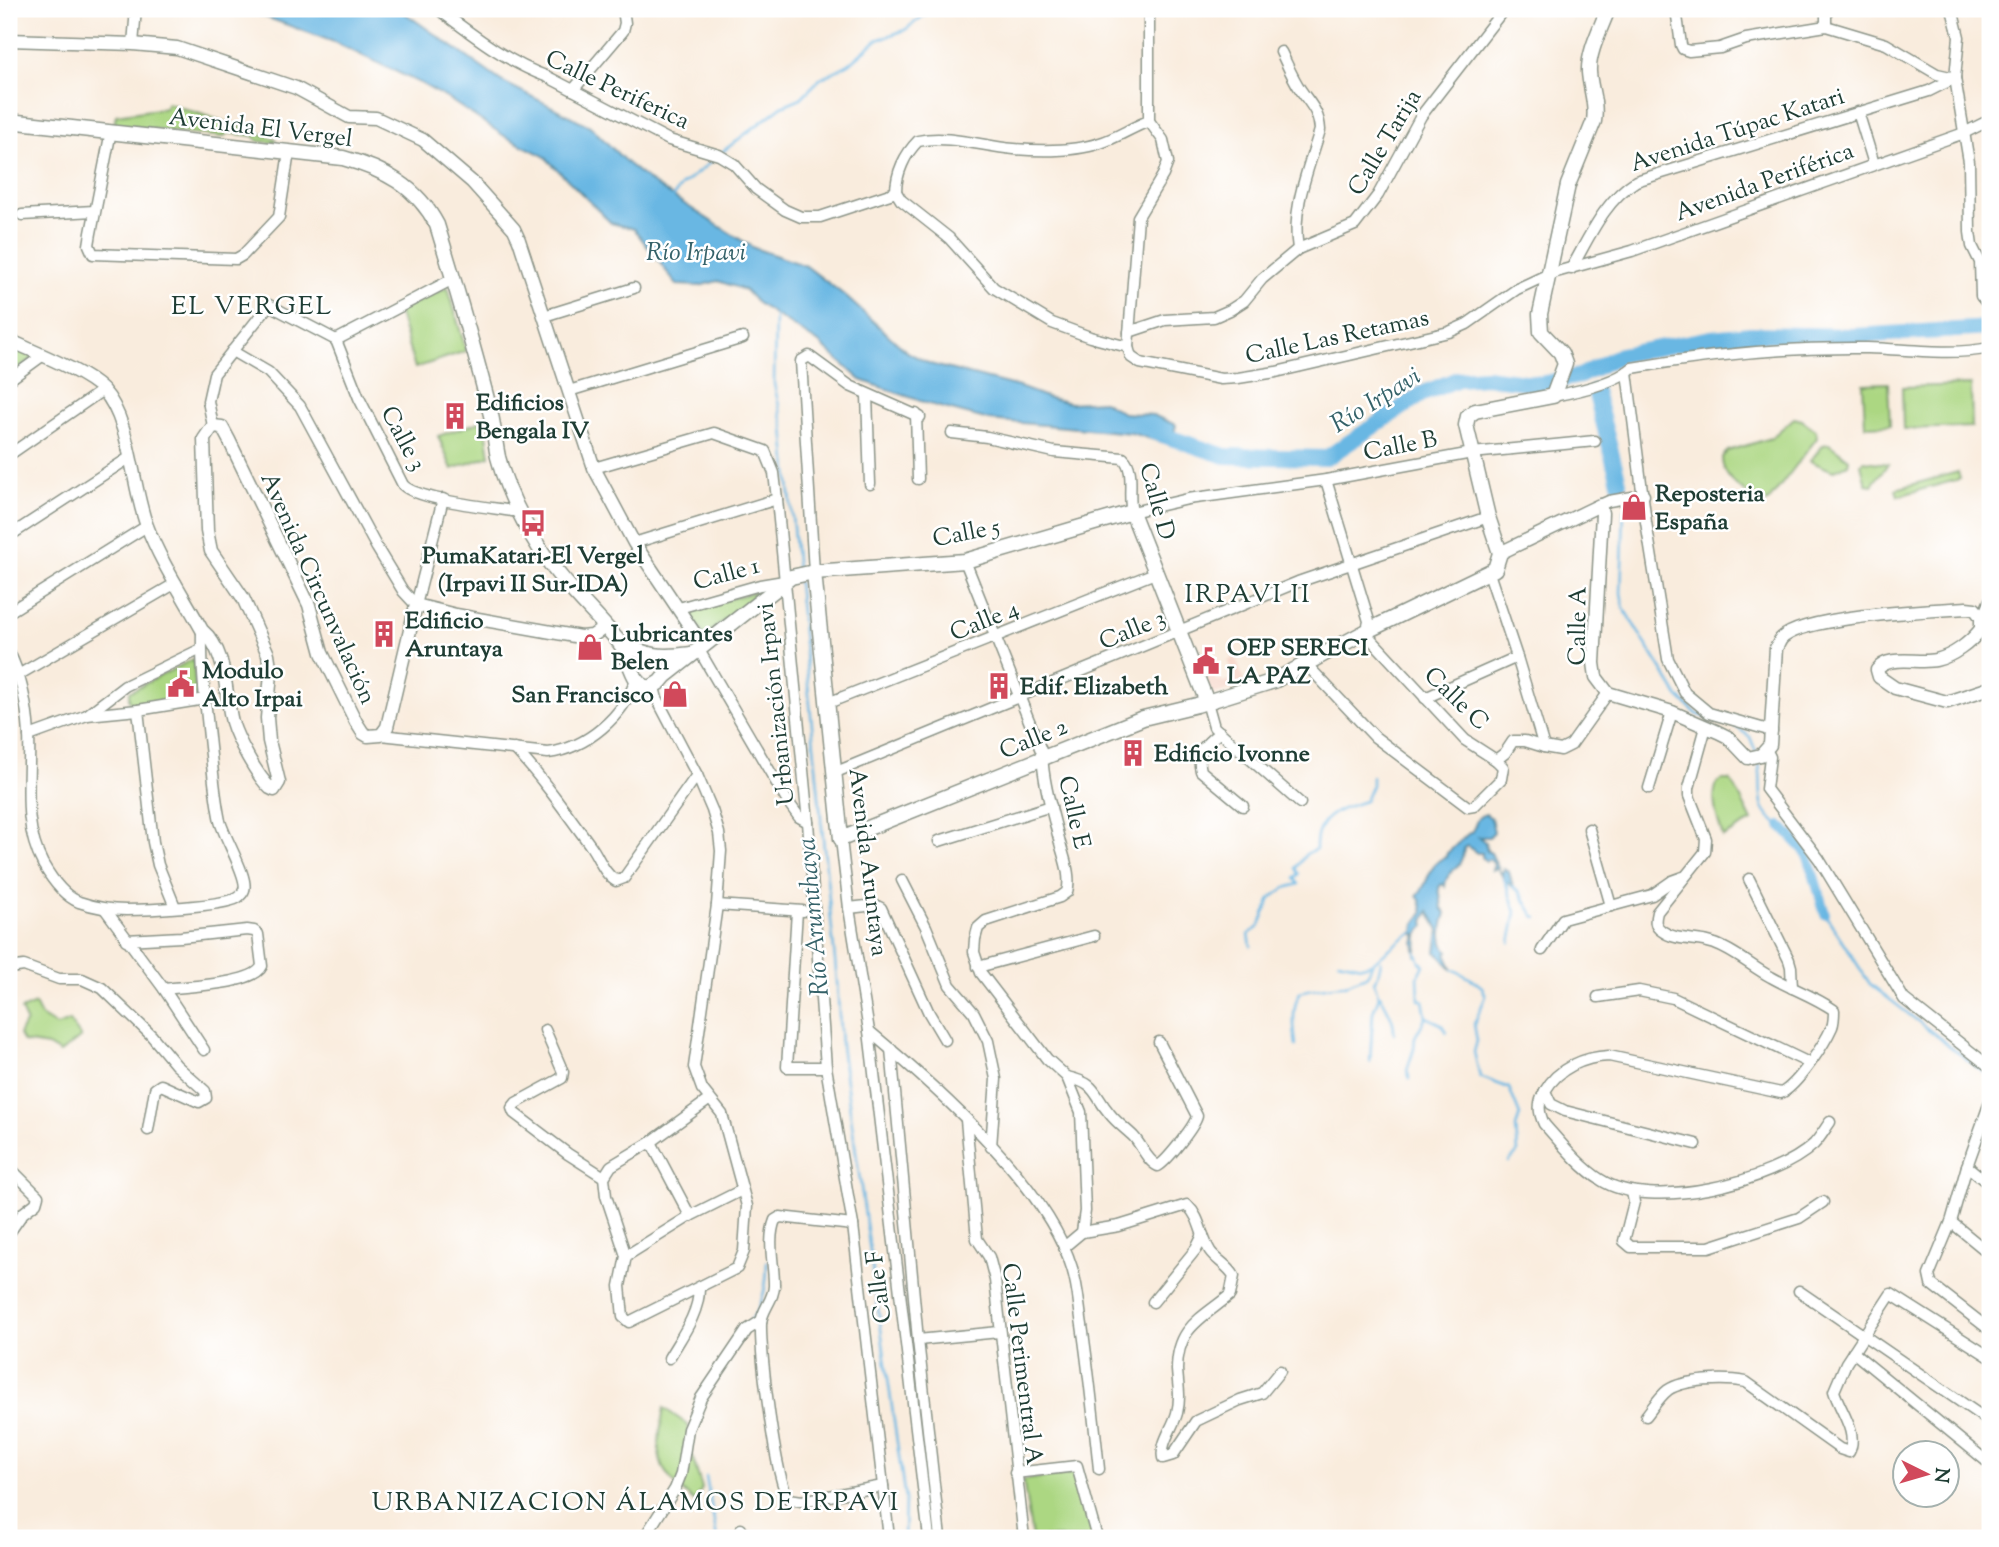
<svg xmlns="http://www.w3.org/2000/svg" width="1999" height="1547" viewBox="0 0 1999 1547" font-family="'Sorts Mill Goudy',serif">
<style>
.built{fill:#f6d2c3}
.green{fill:#acd782;stroke:#668a5b;stroke-width:2}
.water{fill:#69b7e3;stroke:#447a8c;stroke-width:2}
.lines{fill:none;stroke-linecap:round;stroke-linejoin:round}
.stream{stroke:#69b7e3;stroke-width:2.5}
.canal{stroke:#69b7e3;stroke-width:10}
.river{stroke:#69b7e3;stroke-width:16}
.minor-casing{stroke:#8c9488;stroke-width:13}
.tertiary-casing{stroke:#8c9488;stroke-width:15}
.secondary-casing{stroke:#8c9488;stroke-width:17}
.minor{stroke:#fff;stroke-width:10}
.tertiary{stroke:#fff;stroke-width:12}
.secondary{stroke:#fff;stroke-width:14}
.labels{text-anchor:middle;stroke-width:5;stroke-linejoin:round;paint-order:stroke}
.street-label{font-size:24px;fill:#1f3d34;stroke:#fff}
.poi-label{font-size:24px;font-weight:bold;fill:#1f3d34;stroke:#fff;text-anchor:start}
.water-label{font-size:26px;font-style:italic;fill:#356269;stroke:#fff}
.neighbourhood-label{font-size:26px;letter-spacing:2px;fill:#1f3d34;stroke:#fff}
</style>
<rect width="100%" height="100%" fill="#fff"/>
<filter id="ink" filterUnits="userSpaceOnUse"><feTurbulence type="fractalNoise" baseFrequency=".0143" numOctaves="2"/><feDisplacementMap in="SourceGraphic" scale="14" xChannelSelector="R" yChannelSelector="G"/><feConvolveMatrix kernelMatrix="1 2 1 2 8 2 1 2 1" color-interpolation-filters="sRGB"/></filter>
<filter id="wash" filterUnits="userSpaceOnUse"><feTurbulence type="fractalNoise" baseFrequency=".00686" numOctaves="4" result="noise"/><feDisplacementMap in="SourceGraphic" scale="28" xChannelSelector="R" yChannelSelector="G"/><feGaussianBlur stdDeviation="1.57" result="paint"/><feColorMatrix in="noise" values="0 0 0 0 0 0 0 0 0 0 0 0 0 0 0 0 0 1.4 0 .05"/><feComposite in="paint" operator="in"/></filter>
<g filter="url(#wash)">
<rect width="100%" height="100%" fill="#f9ecdd"/>
<path class="built" d="M1236 657 1245 685 1215 694 1211 692 1205 676 1214 673 1217 681 1221 680 1223 682 1233 679 1228 661Z"/>
<g class="green">
<path d="M167 103 276 139 275 143 258 141 254 136 228 133 223 137 114 125 116 115 165 108Z"/>
<path d="M448 287 466 351 415 368 398 311Z"/>
<path d="M9 343 32 355 33 358 9 374Z"/>
<path d="M1888 383 1890 425 1865 426 1863 384Z"/>
<path d="M1971 385 1972 427 1903 429 1902 387Z"/>
<path d="M1794 418 1802 420 1816 431 1817 438 1768 502 1762 504C1746 492 1721 480 1722 457L1728 451 1771 438Z"/>
<path d="M485 420 490 456 452 469 438 436Z"/>
<path d="M1829 444 1849 459 1848 464 1833 471 1810 461 1823 445Z"/>
<path d="M1864 461 1888 464 1872 485 1866 484 1861 464Z"/>
<path d="M1958 472 1960 479 1898 496 1896 489Z"/>
<path d="M761 590 705 636 688 613 689 610Z"/>
<path d="M193 659 196 696 142 704H133L129 701V692Z"/>
<path d="M1722 780H1729L1734 785 1752 821 1723 837C1718 820 1710 801 1717 783Z"/>
<path d="M35 1004 41 1016 57 1026 69 1021 81 1037 60 1053 48 1046 23 1042 19 1035 26 1021 21 1010Z"/>
<path d="M664 1408 688 1425V1443L702 1488 695 1502C654 1468 655 1459 664 1408Z"/>
<path d="M1076 1473 1093 1538H1032L1023 1480Z"/>
</g>
<g class="water">
<path d="M220 9H399L501 81 590 126 627 163 652 183 711 221 754 248 806 266 844 295 907 352 930 364 1019 387 1046 397 1070 403 1103 401 1123 413 1153 415 1176 425 1171 445 1131 433 989 420 929 404 861 380 819 343 757 303 745 290 718 281 699 286 677 285 634 229 611 223 544 156 506 137 450 100 420 83 334 42 252 12Z"/>
<path d="M1486 814 1491 818 1494 832 1489 837H1479L1485 842 1487 851 1491 853 1500 872H1503L1504 869 1509 872 1513 887 1505 881 1498 868 1492 870 1494 864 1489 859 1486 861 1482 857V853H1477L1467 846 1464 848C1462 872 1446 869 1445 886L1442 884 1439 887 1442 908 1446 913C1442 925 1439 942 1448 952L1446 954 1453 970 1436 952 1439 930 1429 911 1424 921 1425 926C1413 935 1420 946 1416 954L1414 942 1417 934H1411L1414 932 1415 924 1423 912 1420 900 1417 896C1419 893 1422 890 1424 886 1430 874 1432 862 1446 857L1447 853C1455 847 1459 841 1468 834 1469 833 1471 833 1472 831 1478 823 1474 817 1486 814Z"/>
</g>
<g class="lines">
<g class="stream">
<path d="M1969 15 1977 9"/>
<path d="M722 152 782 106 801 98 820 79 849 64 877 40 905 30 927 13 928 9"/>
<path d="M673 197 681 186 717 157"/>
<path d="M775 315 774 384 784 427 797 572"/>
<path d="M1624 509 1621 593 1624 609 1678 696 1697 714 1715 720"/>
<path d="M798 582 837 981 841 1046 905 1499 904 1538"/>
<path d="M1735 726 1750 737 1756 752"/>
<path d="M1758 759C1765 785 1751 810 1781 826"/>
<path d="M1504 878 1516 912 1510 943"/>
<path d="M1512 886 1519 891 1534 916 1537 917"/>
<path d="M1825 914 1870 984 1987 1075"/>
<path d="M1251 946 1249 934 1259 927 1271 898 1285 888 1299 884 1295 879 1299 874 1296 868 1306 854 1316 849C1315 817 1337 810 1365 801L1372 785V777"/>
<path d="M1338 961 1362 966 1372 963"/>
<path d="M1453 969 1473 980 1482 987 1486 996 1474 1024 1477 1041 1474 1052 1480 1077 1509 1088 1520 1115 1516 1127 1518 1152 1509 1162"/>
<path d="M1380 995C1386 1006 1395 1020 1394 1033"/>
<path d="M1426 1017 1441 1024 1446 1032"/>
<path d="M1296 1046C1294 1030 1291 1008 1300 992 1306 990 1340 984 1346 985 1352 980 1362 979 1367 975 1370 972 1370 967 1372 964 1384 953 1397 941 1412 933"/>
<path d="M1370 1062 1373 1012 1379 997 1374 981 1378 975 1381 961"/>
<path d="M1410 1079 1407 1070 1414 1049 1415 1037 1426 1017 1423 1000H1419L1418 977 1424 965 1420 962 1416 952"/>
<path d="M749 1323C764 1304 767 1284 767 1261"/>
<path d="M706 1477 717 1538"/>
</g>
<path class="canal" d="M1781 826 1804 850 1809 859 1825 914"/>
<g class="river">
<path d="M1595 391 1619 482"/>
<path d="M1153 432 1225 456 1326 458 1422 394 1458 379 1486 377 1540 384 1580 376 1620 355 1711 338 1751 334 1854 336 1990 328"/>
</g>
</g>
</g>
<g filter="url(#ink)">
<g class="lines">
<defs>
<g id="minor">
<path d="M438 9C473 35 507 62 548 77L669 140 719 155 734 164 756 189 785 210 801 217H820L896 192"/>
<path d="M1676 9 1681 45 1683 49 1689 51 1720 48 1746 39 1826 26 1886 44 1937 74 1955 78"/>
<path d="M1826 9V26"/>
<path d="M1952 9 1959 37 1955 78 1969 162 1970 232 1972 246 1980 262 1981 296 1986 302H1990"/>
<path d="M1149 11V121L1163 140 1168 162 1163 175 1138 217 1128 347 1131 357 1140 363 1221 379 1238 378 1276 372 1449 332 1467 324 1517 289 1549 274 1632 251 1964 133 1990 120"/>
<path d="M133 44 136 9"/>
<path d="M1281 52C1287 64 1292 77 1300 89 1310 104 1319 111 1320 130 1309 168 1291 208 1298 249"/>
<path d="M573 90 623 31 625 23 623 9"/>
<path d="M1858 112 1874 164"/>
<path d="M111 131 91 233 89 245 93 254 236 259 243 255 279 217 289 152"/>
<path d="M896 192C896 173 905 154 918 141 949 134 983 147 1014 149 1041 151 1074 152 1100 143 1117 138 1132 127 1149 121"/>
<path d="M896 192 901 200 949 238 994 288 1052 323 1090 337 1128 347"/>
<path d="M22 215 94 211"/>
<path d="M1571 269C1589 238 1604 201 1636 181L1929 91 1955 78"/>
<path d="M544 316 634 288"/>
<path d="M1129 332 1165 320 1214 317 1230 310 1244 301 1262 279 1298 249 1355 225 1378 195 1421 116 1504 9"/>
<path d="M336 340 359 398 403 485C418 500 488 507 512 511L519 510"/>
<path d="M336 340 453 279"/>
<path d="M232 351 268 372 300 406 377 548 403 591 416 605"/>
<path d="M1627 372 1646 522 1668 659 1685 693 1709 713 1772 731"/>
<path d="M9 380 42 356"/>
<path d="M569 391 743 338"/>
<path d="M867 395 870 484"/>
<path d="M1553 396C1575 392 1615 383 1632 368 1710 354 1788 347 1867 348 1908 349 1950 356 1990 348"/>
<path d="M916 414 918 479"/>
<path d="M213 426 208 401 214 374 269 305 336 340"/>
<path d="M952 433 987 437 1054 452 1123 458C1136 470 1127 495 1132 512L1188 499 1326 480 1472 453 1595 441"/>
<path d="M9 455 103 390"/>
<path d="M594 468 714 433 765 451 774 473 777 499 808 822"/>
<path d="M1600 505 1609 501 1644 495"/>
<path d="M9 536 129 458"/>
<path d="M634 543 777 499"/>
<path d="M965 561 1042 753C1043 782 1052 811 1059 839 1063 856 1072 875 1067 892L1060 897 986 921 978 928 975 939 974 952 981 973 1047 1059 1067 1077 1081 1112 1085 1211 1082 1232 1064 1247"/>
<path d="M814 572 801 361 809 356 850 386 920 417"/>
<path d="M1489 573 1517 657 1544 747 1561 750 1571 745 1608 693"/>
<path d="M416 605 443 499"/>
<path d="M679 608 760 585 784 581"/>
<path d="M1985 611 1990 600"/>
<path d="M9 612 147 526"/>
<path d="M699 650 786 799 799 817 808 822 826 1067 853 1225 889 1538"/>
<path d="M9 652C22 678 27 704 29 734 31 777 21 823 43 864 51 878 64 896 79 902 94 907 111 910 126 910 147 910 222 906 237 898 240 896 243 893 244 890 249 878 224 837 220 821 215 797 213 772 210 747 206 708 201 669 202 630"/>
<path d="M1306 664 1375 737 1468 807 1474 806 1501 779 1503 767 1496 760 1465 740 1370 638 1367 631 1369 621 1326 480"/>
<path d="M20 674 176 583"/>
<path d="M654 687 657 699 697 775 712 810 719 833 721 851 717 905 694 1067 702 1089 722 1114 747 1206 744 1251 737 1268 629 1322 623 1317 620 1286 626 1256 606 1196 604 1177 611 1166 651 1142 710 1099"/>
<path d="M1425 698 1517 657"/>
<path d="M1207 702 1214 727 1300 803"/>
<path d="M828 703 1155 573"/>
<path d="M138 710 153 842 158 865 175 907"/>
<path d="M87 715 125 686 201 649"/>
<path d="M1220 732C1205 744 1196 751 1201 771L1243 806"/>
<path d="M381 735 548 753C587 748 624 716 636 679"/>
<path d="M29 736 87 715 138 710 205 699"/>
<path d="M515 749C543 779 566 812 590 845 599 857 603 873 616 881L624 878 697 775"/>
<path d="M1767 751 1770 757 1766 789 1819 859 1904 999 1990 1067"/>
<path d="M1496 760 1505 753 1513 741H1525L1544 747"/>
<path d="M834 771 841 770 1298 582 1488 517"/>
<path d="M1649 788 1672 712"/>
<path d="M1589 829 1611 906"/>
<path d="M841 839 849 908 869 1031 929 1538"/>
<path d="M939 841 1051 806"/>
<path d="M1749 879 1789 960 1791 967 1792 988"/>
<path d="M902 880 926 927 950 985 974 1013 988 1041 996 1079 991 1147"/>
<path d="M717 905 803 911"/>
<path d="M849 908 875 905 881 908 929 1013 945 1040"/>
<path d="M105 909 164 989 204 1050"/>
<path d="M797 911 787 1067H826"/>
<path d="M126 940 181 937 247 930 254 931 258 934 262 966C254 985 184 986 164 989"/>
<path d="M1542 950 1563 919 1652 895 1672 881 1683 877"/>
<path d="M978 967 1094 936"/>
<path d="M9 968 24 966 59 979H82L102 988 151 1035 176 1065 205 1091 206 1098 199 1102 161 1085 155 1089 148 1130"/>
<path d="M1598 997 1639 991 1673 998 1809 1063"/>
<path d="M545 1030 563 1072 562 1078 516 1103 512 1108 514 1113 568 1154 604 1177"/>
<path d="M869 1031C935 1086 1047 1185 1072 1268 1078 1286 1079 1307 1082 1325 1089 1373 1094 1421 1099 1469"/>
<path d="M891 1049 918 1340 940 1538"/>
<path d="M1067 1077C1098 1084 1092 1093 1110 1114 1117 1123 1126 1129 1134 1137 1142 1146 1147 1161 1158 1166 1166 1162 1195 1126 1197 1116L1159 1042"/>
<path d="M1545 1091C1538 1103 1538 1111 1544 1124 1560 1142 1581 1168 1601 1180 1650 1212 1774 1182 1814 1144 1820 1138 1825 1129 1830 1122"/>
<path d="M1990 1102 1967 1166 1951 1222 1929 1275 1931 1284 1990 1330"/>
<path d="M966 1120 977 1239 989 1257 995 1280 1024 1538"/>
<path d="M651 1142 690 1216"/>
<path d="M1696 1144 1565 1111 1551 1104 1545 1091C1558 1068 1584 1057 1609 1056L1781 1093C1797 1086 1825 1043 1832 1027 1834 1022 1834 1016 1834 1010 1814 996 1792 989 1771 977 1752 967 1735 951 1715 944 1698 937 1677 942 1662 931 1654 926 1655 920 1657 912L1705 852 1706 839 1689 796V788L1706 727"/>
<path d="M1967 1166 1990 1185"/>
<path d="M9 1167 38 1196 36 1203 23 1213 9 1233"/>
<path d="M1632 1192 1634 1202 1624 1241 1631 1247H1709L1799 1218 1823 1202"/>
<path d="M1951 1222 1990 1254"/>
<path d="M853 1225 780 1217 775 1220C767 1240 774 1263 774 1284 775 1299 761 1310 761 1324 760 1352 775 1479 789 1499L802 1501 883 1486"/>
<path d="M1082 1232 1119 1226 1187 1205C1201 1218 1200 1235 1210 1251 1216 1260 1228 1265 1234 1276L1230 1295C1201 1319 1177 1327 1177 1370 1178 1386 1181 1397 1177 1413 1173 1428 1160 1443 1163 1458L1173 1455 1196 1421 1240 1400 1262 1393 1280 1371"/>
<path d="M626 1256 690 1216 742 1190"/>
<path d="M1799 1291 1990 1422"/>
<path d="M1153 1302 1196 1249 1203 1235"/>
<path d="M918 1340 999 1332"/>
<path d="M1853 1352 1990 1464"/>
<path d="M669 1358C681 1337 699 1314 699 1289"/>
<path d="M1646 1416C1653 1407 1660 1396 1668 1390 1684 1379 1726 1378 1746 1382L1840 1449 1849 1452C1859 1433 1839 1409 1834 1391L1846 1363 1891 1294 1990 1357"/>
<path d="M1015 1473 1077 1466 1097 1538"/>
<path d="M741 1529V1538"/>
<path d="M644 1538 675 1489 681 1474 688 1429 701 1398 747 1330 761 1321"/>
</g>
<g id="tertiary">
<path d="M9 40 133 44 177 48 296 88 349 117 376 118 423 140 472 182 514 229 519 240 594 468 634 543 703 646"/>
<path d="M9 340C34 352 84 371 103 390 131 420 132 488 147 526 160 561 184 597 202 630 228 652 224 691 232 722 237 739 257 776 270 788L274 790 279 782 269 741 267 718 271 673 268 654 243 598 211 551 207 531 204 439 213 426 222 427 229 440 309 605 322 653 356 722 363 733 368 736 381 735 387 727 416 605 456 615 580 637 592 636 604 628"/>
<path d="M1500 553 1600 505 1602 513 1594 663 1596 677 1608 693 1672 712 1718 732 1728 737 1748 758 1761 755 1770 745 1776 648C1778 645 1779 642 1781 639 1801 616 1932 610 1966 608L1975 609 1981 617V629C1970 643 1953 656 1936 660 1918 664 1888 654 1877 670L1879 677 1895 688 1947 702 1990 688"/>
</g>
<g id="secondary">
<path d="M9 121 343 158C383 169 417 186 437 225 456 287 475 351 491 415 494 428 495 443 498 457 506 488 523 522 540 549 562 583 593 611 619 642 631 656 630 685 650 688L660 682 665 676 791 577 814 572 965 561 1132 512 1207 702"/>
<path d="M814 572 841 839 1143 718 1197 705 1274 681 1367 631 1495 569 1500 553 1488 517 1466 425 1468 416 1475 411 1553 396 1565 364 1561 353 1541 332 1540 314 1568 185 1594 121C1597 103 1590 89 1589 72 1588 52 1601 28 1608 9"/>
<path d="M620 643C650 657 660 658 692 654"/>
</g>
</defs>
<use href="#minor" class="minor-casing"/>
<use href="#tertiary" class="tertiary-casing"/>
<use href="#secondary" class="secondary-casing"/>
<use href="#minor" class="minor"/>
<use href="#tertiary" class="tertiary"/>
<use href="#secondary" class="secondary"/>
</g>
</g>
<defs>
<symbol id="building-bare" viewBox="-9 -9 18 18"><path d="M-4-6H4V6H1V3H-1V6H-4ZM-2.5-4.3h1.7v1.8h-1.7ZM.8-4.3h1.7v1.8H.8ZM-2.5-1h1.7V.8h-1.7ZM.8-1h1.7V.8H.8Z" fill="#d1495b" stroke="#fff" stroke-width="2.5" paint-order="stroke"/></symbol>
<symbol id="shop-bare" viewBox="-9 -9 18 18"><path d="M-5-2.5h2.3a2.7 3.5 0 0 1 5.4 0H5L5.5 6h-11ZM-1.5-2.5h3a1.5 2.3 0 0 0-3 0Z" fill="#d1495b" stroke="#fff" stroke-width="2.5" paint-order="stroke"/></symbol>
<symbol id="bus-bare" viewBox="-9 -9 18 18"><path d="M-5-6H5V4H4V6H2V4H-2V6H-4V4H-5ZM-3.5-4V0h7V-4ZM-3.5 1.2v1.5H-2V1.2ZM2 1.2v1.5H3.5V1.2Z" fill="#d1495b" stroke="#fff" stroke-width="2.5" paint-order="stroke"/></symbol>
<symbol id="civic-bare" viewBox="-9 -9 18 18"><path d="M-.6-6.5H3V-4.5H.6V-3L4-1V1h2V6H-6V1h2V-1L-.6-3ZM-1.2 2.5V6h2.4V2.5Z" fill="#d1495b" stroke="#fff" stroke-width="2.5" paint-order="stroke"/></symbol>
</defs>
<g fill-rule="evenodd">
<use href="#building-bare" x="436" y="397" width="38" height="38"/>
<use href="#shop-bare" x="1615" y="488" width="38" height="38"/>
<use href="#bus-bare" x="514" y="504" width="38" height="38"/>
<use href="#building-bare" x="365" y="615" width="38" height="38"/>
<use href="#shop-bare" x="571" y="628" width="38" height="38"/>
<use href="#civic-bare" x="1187" y="642" width="38" height="38"/>
<use href="#civic-bare" x="162" y="665" width="38" height="38"/>
<use href="#building-bare" x="980" y="667" width="38" height="38"/>
<use href="#shop-bare" x="656" y="675" width="38" height="38"/>
<use href="#building-bare" x="1114" y="734" width="38" height="38"/>
</g>
<g class="labels">
<g class="street-label">
<text transform="translate(618 89) rotate(25)" y="8">Calle Periferica</text>
<text transform="translate(261 127) rotate(7)" y="8">Avenida El Vergel</text>
<text transform="translate(1737 129) rotate(-18)" y="8">Avenida Túpac Katari</text>
<text transform="translate(1384 142) rotate(-59)" y="8">Calle Tarija</text>
<text transform="translate(1764 181) rotate(-20)" y="8">Avenida Periférica</text>
<text transform="translate(1337 336) rotate(-12)" y="8">Calle Las Retamas</text>
<text transform="translate(404 438) rotate(62)" y="8">Calle 3</text>
<text transform="translate(1400 445) rotate(-11)" y="8">Calle B</text>
<text transform="translate(1158 501) rotate(75)" y="8">Calle D</text>
<text transform="translate(966 532) rotate(-11)" y="8">Calle 5</text>
<text transform="translate(726 573) rotate(-15)" y="8">Calle 1</text>
<text transform="translate(319 588) rotate(66)" y="8">Avenida Circunvalación</text>
<text transform="translate(984 620) rotate(-22)" y="8">Calle 4</text>
<text transform="translate(1577 626) rotate(-89)" y="8">Calle A</text>
<text transform="translate(1132 629) rotate(-22)" y="8">Calle 3</text>
<text transform="translate(1457 698) rotate(44)" y="8">Calle C</text>
<text transform="translate(775 704) rotate(-96)" y="8">Urbanización Irpavi</text>
<text transform="translate(1033 738) rotate(-22)" y="8">Calle 2</text>
<text transform="translate(1075 812) rotate(77)" y="8">Calle E</text>
<text transform="translate(869 862) rotate(83)" y="8">Avenida Aruntaya</text>
<text transform="translate(878 1287) rotate(-97)" y="8">Calle F</text>
<text transform="translate(1023 1364) rotate(83)" y="8">Calle Perimentral A</text>
</g>
<g class="poi-label">
<text x="476" y="410">Edificios<tspan x="476" dy="28">Bengala IV</tspan></text>
<text x="1655" y="501">Reposteria<tspan x="1655" dy="28">España</tspan></text>
<text x="533" y="563" text-anchor="middle">PumaKatari-El Vergel<tspan x="533" dy="28">(Irpavi II Sur-IDA)</tspan></text>
<text x="405" y="628">Edificio<tspan x="405" dy="28">Aruntaya</tspan></text>
<text x="611" y="641">Lubricantes<tspan x="611" dy="28">Belen</tspan></text>
<text x="1227" y="655">OEP SERECI<tspan x="1227" dy="28">LA PAZ</tspan></text>
<text x="202" y="678">Modulo<tspan x="202" dy="28">Alto Irpai</tspan></text>
<text x="1020" y="694">Edif. Elizabeth</text>
<text x="654" y="702" text-anchor="end">San Francisco</text>
<text x="1154" y="761">Edificio Ivonne</text>
</g>
<g class="water-label">
<text x="696" y="260">Río Irpavi</text>
<text transform="translate(1375 399) rotate(-32)" y="9">Río Irpavi</text>
<text transform="translate(812 917) rotate(-95)" y="9">Río Arumthaya</text>
</g>
<g class="neighbourhood-label">
<text x="252" y="314">EL VERGEL</text>
<text x="1248" y="602">IRPAVI II</text>
<text x="636" y="1510">URBANIZACION ÁLAMOS DE IRPAVI</text>
</g>
</g>
<rect width="1999" height="1547" fill="none" stroke="#fff" stroke-width="35"/>
<g transform="translate(1926 1474) rotate(95)"><circle r="33" fill="#ffffff" stroke="#a5b1ae" stroke-width="2"/>
<path d="M0-5L12 26L0 18L-12 26Z" fill="#d1495b"/>
<text y="-10" font-size="19" font-weight="bold" text-anchor="middle" fill="#1f3d34">N</text>
</g>
</svg>
